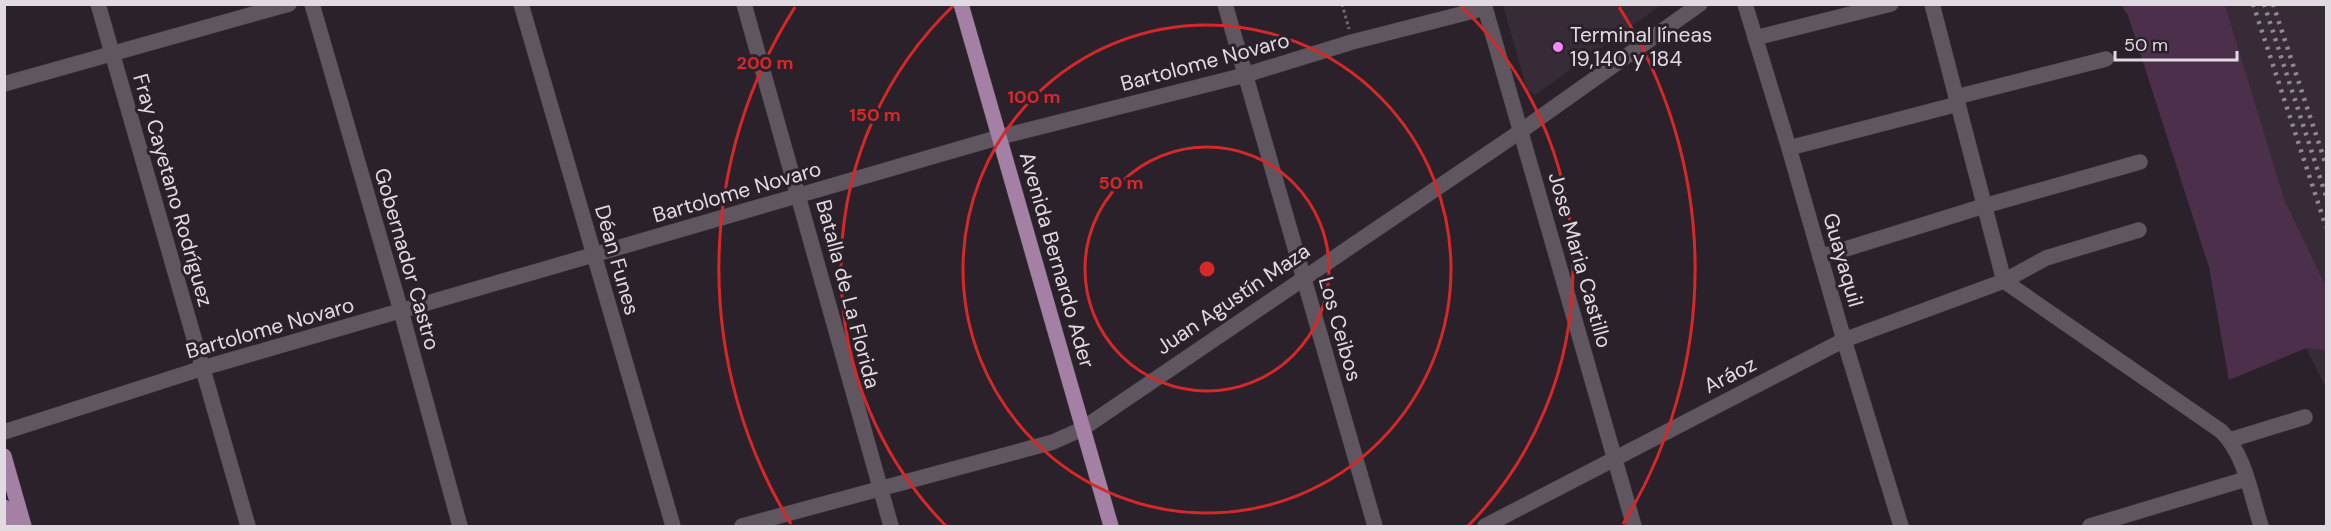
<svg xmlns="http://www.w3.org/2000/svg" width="2331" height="531" viewBox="0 0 2331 531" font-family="'DM Sans',sans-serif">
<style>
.built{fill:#372b37}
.green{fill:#4b2f4b}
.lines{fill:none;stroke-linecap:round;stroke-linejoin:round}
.minor-casing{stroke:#443d44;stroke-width:16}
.major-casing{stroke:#443d44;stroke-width:16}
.path{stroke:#6f676f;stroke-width:3;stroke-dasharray:3 3;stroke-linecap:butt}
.minor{stroke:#605660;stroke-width:15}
.major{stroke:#a481a4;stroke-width:15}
.rail{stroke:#90888f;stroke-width:4.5;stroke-dasharray:3 6;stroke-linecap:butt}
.ring{fill:none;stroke:#d62828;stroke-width:3}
.poi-dot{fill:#f18af4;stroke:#2b212a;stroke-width:2}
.labels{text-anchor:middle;stroke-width:6;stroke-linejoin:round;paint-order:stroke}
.poi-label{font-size:21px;fill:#e1dbe1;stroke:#2b212a;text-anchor:start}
.street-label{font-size:21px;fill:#e1dbe1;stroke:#2b212a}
.centre{fill:#d62828;stroke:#2b212a;stroke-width:3}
.ring-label{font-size:18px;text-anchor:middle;font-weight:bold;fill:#d62828;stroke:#2b212a;stroke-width:6;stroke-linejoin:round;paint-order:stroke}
</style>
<rect width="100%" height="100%" fill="#2b212a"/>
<g class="built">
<path d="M1503 5V4L1661 5 1535 95 1527 90Z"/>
<path d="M2120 5H2326V388L2306 348 2229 380 2209 267 2128 15Z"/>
</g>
<path class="green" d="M2122 5H2225L2284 199 2326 287V350L2306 348 2229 380 2209 267 2128 15Z"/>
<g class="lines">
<defs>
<g id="minor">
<path d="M98 4 248 526"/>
<path d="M312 4 401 311 460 526"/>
<path d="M521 4 673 526"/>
<path d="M744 4 891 526"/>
<path d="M1225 4 1375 526"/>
<path d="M1484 4 1634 526"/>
<path d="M1745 4 1789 148 1844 340 1901 526"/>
<path d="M1932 4 2004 281 2221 431C2245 454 2251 495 2261 526"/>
<path d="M1755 38 1891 4"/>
<path d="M4 84 289 4"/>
<path d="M1956 97 2106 59"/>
<path d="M1789 148 1958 104"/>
<path d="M1820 257 1984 206 2140 162"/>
<path d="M4 432 203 368 1000 137 1245 75 1352 42 1485 8"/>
<path d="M2230 440 2305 417"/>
<path d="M742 526 1053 442 1082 429 1521 131 1700 4"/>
<path d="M1485 526 1844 340 2004 281 2046 258 2139 230"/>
<path d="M2090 526 2246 479"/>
</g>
<g id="major">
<path d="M961 4 1111 526"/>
<path d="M4 456 24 526"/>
<path d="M4 507 10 526"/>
</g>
</defs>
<use href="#minor" class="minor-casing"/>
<use href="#major" class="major-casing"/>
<path class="path" d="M1342 4 1349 29"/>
<use href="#minor" class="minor"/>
<use href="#major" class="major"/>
<g class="rail">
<path d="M2253 4 2326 227"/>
<path d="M2264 4 2326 196"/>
<path d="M2273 4 2326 165"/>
</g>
</g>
<g class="ring">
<circle cx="1207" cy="269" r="122"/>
<circle cx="1207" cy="269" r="244"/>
<path d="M946 526A366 366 0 0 1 953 6M1461 6A366 366 0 0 1 1468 526"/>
<path d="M791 524A488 488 0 0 1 795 7M1619 7A488 488 0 0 1 1623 524"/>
</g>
<circle class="poi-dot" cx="1558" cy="47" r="6"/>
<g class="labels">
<g class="poi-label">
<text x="1570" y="42">Terminal líneas<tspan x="1570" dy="24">19,140 y 184</tspan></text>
</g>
<g class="street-label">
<text transform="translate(1205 62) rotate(-15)" y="7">Bartolome Novaro</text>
<text transform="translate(173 190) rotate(74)" y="7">Fray Cayetano Rodríguez</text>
<text transform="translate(737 192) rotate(-16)" y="7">Bartolome Novaro</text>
<text transform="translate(407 259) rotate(74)" y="7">Gobernador Castro</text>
<text transform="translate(617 260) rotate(74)" y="7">Déan Funes</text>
<text transform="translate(1057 260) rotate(74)" y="7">Avenida Bernardo Ader</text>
<text transform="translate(1580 260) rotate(74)" y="7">Jose Maria Castillo</text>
<text transform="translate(1843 260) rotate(74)" y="7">Guayaquil</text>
<text transform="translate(848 294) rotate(75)" y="7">Batalla de La Florida</text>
<text transform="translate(1233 299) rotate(-34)" y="7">Juan Agustín Maza</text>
<text transform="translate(270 328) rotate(-16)" y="7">Bartolome Novaro</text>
<text transform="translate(1340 329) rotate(74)" y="7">Los Ceibos</text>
<text transform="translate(1730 375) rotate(-27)" y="7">Aráoz</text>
</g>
</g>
<circle cx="1207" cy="269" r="9" class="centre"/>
<g class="ring-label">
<text x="765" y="69">200 m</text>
<text x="1034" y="103">100 m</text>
<text x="875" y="121">150 m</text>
<text x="1121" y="189">50 m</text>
</g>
<rect width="2331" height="531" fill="none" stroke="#e1dbe1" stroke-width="12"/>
<path d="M2115 51v9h122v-9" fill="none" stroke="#e1dbe1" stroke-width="3"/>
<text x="2124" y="51" font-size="18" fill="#e1dbe1" stroke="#2b212a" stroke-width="4.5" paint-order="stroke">50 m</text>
</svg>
